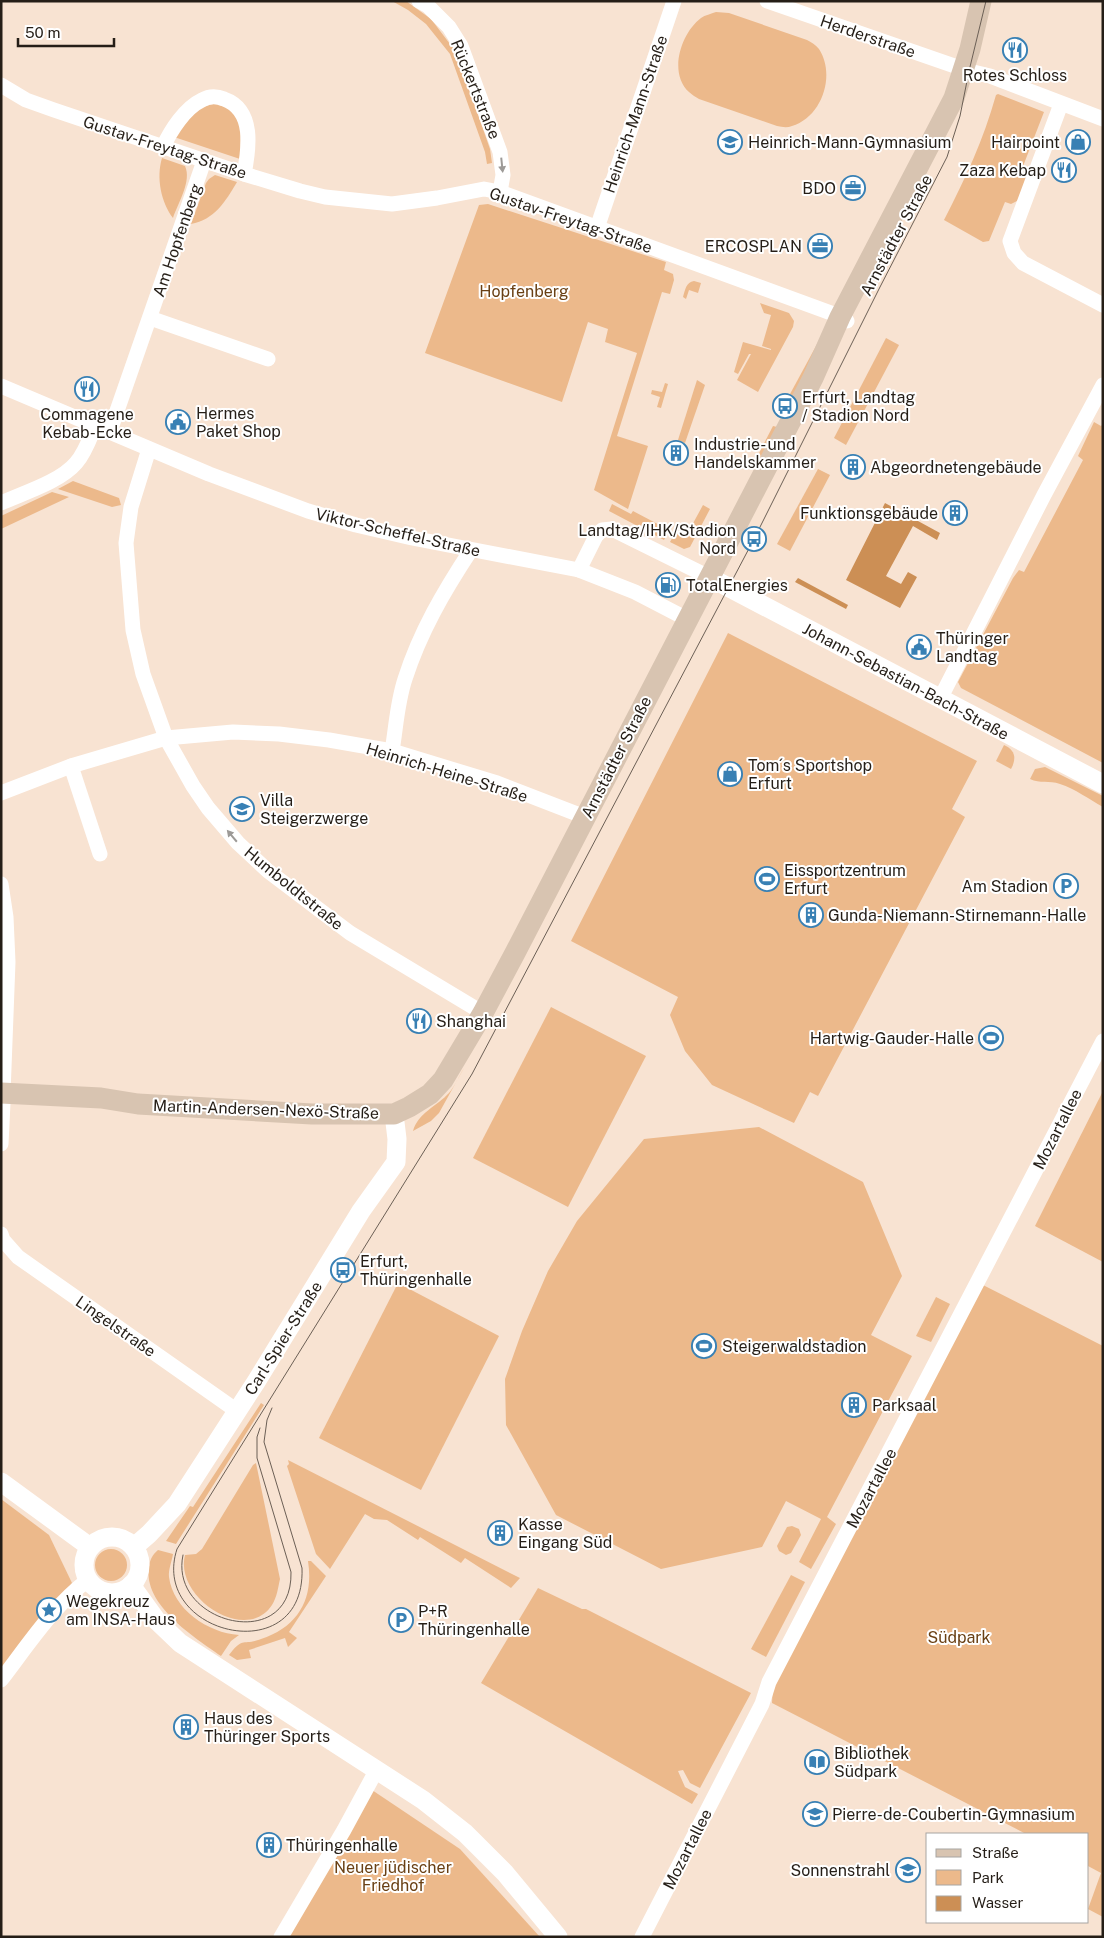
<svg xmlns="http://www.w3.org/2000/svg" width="1104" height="1938" viewBox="0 0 1104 1938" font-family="'Public Sans',sans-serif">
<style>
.green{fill:#ecb98b}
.water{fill:#cc8f55}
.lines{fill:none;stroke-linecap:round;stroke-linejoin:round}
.minor{stroke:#fff;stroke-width:15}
.tertiary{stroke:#fff;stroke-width:19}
.secondary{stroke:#d8c4b1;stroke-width:21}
.tram{stroke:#6b5f55;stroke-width:1}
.oneway{fill:#9d9a97}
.labels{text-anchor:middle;stroke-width:4;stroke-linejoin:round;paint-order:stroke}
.street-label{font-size:16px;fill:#251e17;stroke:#fff}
.poi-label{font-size:16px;fill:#251e17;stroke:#fff;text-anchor:start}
.park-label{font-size:16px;fill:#6a4014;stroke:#fff}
</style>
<rect width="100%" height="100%" fill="#f8e3d2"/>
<g class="green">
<path d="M392 1H406L431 19 456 52 490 149 492 163 487 164 485 152 450 54 426 24 408 10Z"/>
<path d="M716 12 729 13 807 40C811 42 816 45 819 49 836 75 822 117 792 126 787 128 782 127 777 126L699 99C696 97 692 95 689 92 668 73 681 33 701 18 705 15 711 14 716 12Z"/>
<path d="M998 94 1044 112 1020 174 1028 177 1019 200 1011 204 1005 202 989 241 983 242 944 220C966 177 983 141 996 95Z"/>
<path d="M221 102 241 121 240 159 174 137 198 108Z"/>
<path d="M162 158 185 166C192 181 178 203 173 218 161 202 156 178 162 158Z"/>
<path d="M215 175 237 182C226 201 214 220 191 224L206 183 209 179Z"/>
<path d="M488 204 666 262 664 270 673 274 674 280 670 294 662 292 617 436 648 446 628 509 594 490 637 353 605 342 608 329 588 322 562 402 425 353 479 205Z"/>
<path d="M694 281 701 283 698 293 689 290 686 299 683 297C685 290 686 282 694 281Z"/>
<path d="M760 303 789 313 794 321 793 327 758 392 737 380 751 354H749L738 374 734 372 743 342 771 350V349L762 346 771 315 764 313Z"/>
<path d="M828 324 793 396 790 394Z"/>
<path d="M886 338 899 345 846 445 834 438Z"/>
<path d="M697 380 705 385 685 443 678 440Z"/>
<path d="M665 383 668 384 661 408 657 407 660 397 651 394 652 390 662 392Z"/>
<path d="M1094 422 1101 426 1103 424V763L961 688 958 682 1013 578 1019 570 1024 572 1083 460 1078 456Z"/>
<path d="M773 426 777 427 760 459H756Z"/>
<path d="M818 469 830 475 790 551 777 544Z"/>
<path d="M73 481 119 498 121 505 112 507 58 489Z"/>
<path d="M52 492 69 497 1 529V516Z"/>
<path d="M612 504 631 514 633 511 669 530 664 540 609 511Z"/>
<path d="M703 505 710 509 690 547 684 549 670 542 675 533 685 538Z"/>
<path d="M728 633 977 761 952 809 965 817 818 1096 810 1092 794 1123 712 1085 685 1051 670 1015 678 997 571 941Z"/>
<path d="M1004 745C1015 750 1017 758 1011 769L996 761Z"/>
<path d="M1045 767 1103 796V807C1089 799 1075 789 1060 784 1049 780 1040 784 1030 779L1035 769Z"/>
<path d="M551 1007 646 1056 568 1207 473 1158Z"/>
<path d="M464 1068 439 1113 431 1121 413 1131C418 1113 437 1106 449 1093 455 1086 459 1076 464 1068Z"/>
<path d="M1103 1091V1262L1035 1226Z"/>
<path d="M759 1127 863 1182 902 1276 871 1335 912 1356 827 1517 836 1524 811 1569 799 1562 821 1519 786 1501 762 1547 661 1569 556 1515 506 1425 505 1379 522 1331 548 1271 577 1221 644 1139Z"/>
<path d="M398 1283 499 1336 421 1490 319 1438Z"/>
<path d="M981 1284 1103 1346V1917L1088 1909 1101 1873 1088 1866V1834H1026L772 1703 773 1682Z"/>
<path d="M936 1297 950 1304 931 1342 916 1336Z"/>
<path d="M261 1403 264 1405 176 1544 166 1541 190 1506 193 1507Z"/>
<path d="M288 1460 520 1578 511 1588 465 1558 461 1563 420 1537 418 1540 387 1520 374 1519 365 1514 330 1569 316 1554 287 1466 289 1464Z"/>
<path d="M256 1463 280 1579C278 1588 277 1597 272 1605 246 1645 174 1597 185 1555L196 1554 202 1549 253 1465Z"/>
<path d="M1 1499 49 1535 72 1583 1 1674Z"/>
<path d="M792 1526 799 1529 801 1535 791 1553 786 1555 779 1551 777 1546 787 1527Z"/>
<circle cx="111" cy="1565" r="16"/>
<path d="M158 1550 173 1554C172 1561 168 1570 169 1577 173 1609 208 1633 239 1635L231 1641 221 1656C194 1637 143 1605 149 1567 150 1560 152 1555 158 1550Z"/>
<path d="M308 1561H311L326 1576 289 1632 297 1638 288 1647 285 1638 249 1650 251 1658 237 1660 229 1655C243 1636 243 1646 261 1639 298 1627 314 1599 308 1561Z"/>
<path d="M791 1575 805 1582 766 1657 751 1649Z"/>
<path d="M538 1588 582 1609H586L751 1693 700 1788 690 1783 683 1770 678 1771 685 1787 698 1794 692 1804 481 1683Z"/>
<path d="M372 1790 460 1849 540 1937H288Z"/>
</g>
<g class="water">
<path d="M885 503 940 533 937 540 913 526 886 576 901 584 908 572 917 577 900 608 846 580Z"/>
<path d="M798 578 848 605 846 609 795 582Z"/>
</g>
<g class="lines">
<g class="minor">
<path d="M419 1 428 6 449 27 461 46 500 152 503 175 500 192"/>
<path d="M767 1 969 71 990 76 1103 119"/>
<path d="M1 85 26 100 54 110 244 174 300 191 325 197 392 204 437 198 484 189 500 192 831 313 847 321"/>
<path d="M1061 104 1010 241 1014 253 1023 263 1103 305"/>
<path d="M163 147C171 130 185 108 202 100 209 96 217 96 224 99 255 110 249 149 244 174"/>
<path d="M597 228 674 1"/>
<path d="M150 318 268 359"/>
<path d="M1 386 209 474 308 511 356 525 412 538 579 570 635 592 687 619"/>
<path d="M110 431 204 161"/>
<path d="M149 449 131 507 126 543 133 630 143 674 166 738 193 786 208 808 238 843 268 871 350 933 483 1013"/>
<path d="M1 503C23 493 60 482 76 463 85 453 90 438 95 426"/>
<path d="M579 570 596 536 602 530 612 529 709 577"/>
<path d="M940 699 1044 495 1103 385"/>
<path d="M392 751C396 728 397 703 405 679 420 632 444 591 471 550"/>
<path d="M71 766 100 854"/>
<path d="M1 793 71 766 166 738 233 732 279 734 329 740 392 751 497 783 585 817"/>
<path d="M1 884 6 917 8 962 3 1094"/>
<path d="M1 1144 3 1103"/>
<path d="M1 1234 3 1240 18 1257 237 1411"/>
<path d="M1 1680C28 1645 53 1606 89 1579"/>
<path d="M281 1937 344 1830 376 1771"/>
<path d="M642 1937 762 1704 769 1682 1103 1041"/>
</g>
<g class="tertiary">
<path d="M709 577 1103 784"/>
<path d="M1 1482 90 1547"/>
<circle cx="112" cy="1565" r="28"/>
<path d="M134 1547 149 1534 177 1504 256 1382 361 1211 396 1162 397 1139 394 1114"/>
<path d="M131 1585 157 1621 180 1643 423 1800 465 1833 505 1873 558 1937"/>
</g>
<path class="secondary" d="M1 1093 101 1098 138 1104 312 1114H394L409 1107 430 1094 443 1080 483 1013 515 953 813 378 840 317 954 98 970 49 981 1"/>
<g class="tram">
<path d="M272 1408 267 1420 264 1442 302 1568C306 1672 149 1635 177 1549L472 1074 754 539 880 287 947 157 960 116 969 71 986 1"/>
<path d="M183 1555C168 1624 293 1655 291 1572L257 1458V1437L260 1428"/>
</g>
</g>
<defs><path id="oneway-solid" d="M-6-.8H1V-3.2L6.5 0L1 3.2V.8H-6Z" transform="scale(1.25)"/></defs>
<g class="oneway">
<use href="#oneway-solid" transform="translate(502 165) rotate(84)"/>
<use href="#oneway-solid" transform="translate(232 836) rotate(-130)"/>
</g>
<defs>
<symbol id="restaurant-ring" viewBox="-11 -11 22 22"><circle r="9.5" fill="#fff" stroke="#3880b4" stroke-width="1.5"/><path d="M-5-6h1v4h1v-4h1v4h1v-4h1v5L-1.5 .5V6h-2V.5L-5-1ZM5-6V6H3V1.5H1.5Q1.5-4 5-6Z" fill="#3880b4"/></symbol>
<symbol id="school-ring" viewBox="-11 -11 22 22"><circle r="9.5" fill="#fff" stroke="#3880b4" stroke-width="1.5"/><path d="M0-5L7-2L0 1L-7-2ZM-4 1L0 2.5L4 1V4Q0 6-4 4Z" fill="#3880b4"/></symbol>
<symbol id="shop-ring" viewBox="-11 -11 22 22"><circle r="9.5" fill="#fff" stroke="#3880b4" stroke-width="1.5"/><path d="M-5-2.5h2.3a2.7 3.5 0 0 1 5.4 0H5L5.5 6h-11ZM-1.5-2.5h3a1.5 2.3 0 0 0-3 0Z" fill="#3880b4"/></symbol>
<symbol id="office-ring" viewBox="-11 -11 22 22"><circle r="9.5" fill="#fff" stroke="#3880b4" stroke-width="1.5"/><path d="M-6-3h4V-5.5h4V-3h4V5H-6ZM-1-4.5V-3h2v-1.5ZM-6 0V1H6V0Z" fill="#3880b4"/></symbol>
<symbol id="bus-ring" viewBox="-11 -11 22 22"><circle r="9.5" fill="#fff" stroke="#3880b4" stroke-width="1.5"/><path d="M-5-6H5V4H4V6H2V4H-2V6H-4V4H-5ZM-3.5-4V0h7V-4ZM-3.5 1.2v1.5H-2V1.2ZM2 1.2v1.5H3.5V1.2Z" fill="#3880b4"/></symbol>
<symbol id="civic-ring" viewBox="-11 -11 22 22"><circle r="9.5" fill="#fff" stroke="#3880b4" stroke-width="1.5"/><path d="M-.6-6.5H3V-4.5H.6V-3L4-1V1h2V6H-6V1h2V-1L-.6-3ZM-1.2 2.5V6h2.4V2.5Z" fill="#3880b4"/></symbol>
<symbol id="building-ring" viewBox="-11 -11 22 22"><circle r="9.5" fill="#fff" stroke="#3880b4" stroke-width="1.5"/><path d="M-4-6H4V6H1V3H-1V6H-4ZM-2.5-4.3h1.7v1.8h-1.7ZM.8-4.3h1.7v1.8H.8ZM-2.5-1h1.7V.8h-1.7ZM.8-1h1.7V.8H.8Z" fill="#3880b4"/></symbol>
<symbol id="fuel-ring" viewBox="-11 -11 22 22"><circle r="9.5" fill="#fff" stroke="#3880b4" stroke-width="1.5"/><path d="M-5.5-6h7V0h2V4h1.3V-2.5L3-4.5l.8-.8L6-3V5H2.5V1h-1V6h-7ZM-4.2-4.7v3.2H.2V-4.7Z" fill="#3880b4"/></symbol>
<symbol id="stadium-ring" viewBox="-11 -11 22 22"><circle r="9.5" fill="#fff" stroke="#3880b4" stroke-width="1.5"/><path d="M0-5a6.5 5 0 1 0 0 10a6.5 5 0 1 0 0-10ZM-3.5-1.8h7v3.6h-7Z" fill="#3880b4"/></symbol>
<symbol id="parking-ring" viewBox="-11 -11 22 22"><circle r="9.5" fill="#fff" stroke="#3880b4" stroke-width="1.5"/><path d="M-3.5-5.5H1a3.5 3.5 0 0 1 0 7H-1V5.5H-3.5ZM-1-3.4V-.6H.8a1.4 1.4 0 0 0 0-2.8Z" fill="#3880b4"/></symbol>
<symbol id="sight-ring" viewBox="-11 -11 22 22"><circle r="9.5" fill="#fff" stroke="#3880b4" stroke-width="1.5"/><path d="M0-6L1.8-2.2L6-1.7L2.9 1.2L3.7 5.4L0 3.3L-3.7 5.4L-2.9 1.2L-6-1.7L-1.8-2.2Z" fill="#3880b4"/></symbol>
<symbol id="library-ring" viewBox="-11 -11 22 22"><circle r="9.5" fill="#fff" stroke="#3880b4" stroke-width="1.5"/><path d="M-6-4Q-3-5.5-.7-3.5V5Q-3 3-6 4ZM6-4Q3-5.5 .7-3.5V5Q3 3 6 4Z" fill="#3880b4"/></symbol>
</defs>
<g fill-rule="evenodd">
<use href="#restaurant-ring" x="1001" y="36" width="28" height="28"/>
<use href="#school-ring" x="716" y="128" width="28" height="28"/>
<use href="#shop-ring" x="1064" y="128" width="28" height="28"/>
<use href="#restaurant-ring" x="1050" y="156" width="28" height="28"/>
<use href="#office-ring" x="839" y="174" width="28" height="28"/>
<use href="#office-ring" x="806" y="232" width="28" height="28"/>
<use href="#restaurant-ring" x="73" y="375" width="28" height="28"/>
<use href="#bus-ring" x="771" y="392" width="28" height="28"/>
<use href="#civic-ring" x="164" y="408" width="28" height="28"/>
<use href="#building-ring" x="662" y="439" width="28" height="28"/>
<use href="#building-ring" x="839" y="453" width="28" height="28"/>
<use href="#building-ring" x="941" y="499" width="28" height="28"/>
<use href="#bus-ring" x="740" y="525" width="28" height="28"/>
<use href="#fuel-ring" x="654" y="571" width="28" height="28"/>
<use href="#civic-ring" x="905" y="633" width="28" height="28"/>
<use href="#shop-ring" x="716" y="760" width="28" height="28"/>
<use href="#school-ring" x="228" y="795" width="28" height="28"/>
<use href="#stadium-ring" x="753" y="865" width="28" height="28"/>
<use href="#parking-ring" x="1052" y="872" width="28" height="28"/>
<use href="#building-ring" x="797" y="901" width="28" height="28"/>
<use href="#restaurant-ring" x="405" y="1007" width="28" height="28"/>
<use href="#stadium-ring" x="977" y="1024" width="28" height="28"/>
<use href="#bus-ring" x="329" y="1256" width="28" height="28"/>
<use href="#stadium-ring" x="690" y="1332" width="28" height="28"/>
<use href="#building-ring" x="840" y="1391" width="28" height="28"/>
<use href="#building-ring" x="486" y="1519" width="28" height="28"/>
<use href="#sight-ring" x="35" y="1596" width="28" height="28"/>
<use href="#parking-ring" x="387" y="1606" width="28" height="28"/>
<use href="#building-ring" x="172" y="1713" width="28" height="28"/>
<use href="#library-ring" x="803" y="1748" width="28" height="28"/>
<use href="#school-ring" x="801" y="1800" width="28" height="28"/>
<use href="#building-ring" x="255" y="1831" width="28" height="28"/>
<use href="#school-ring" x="894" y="1856" width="28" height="28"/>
</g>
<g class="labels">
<g class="street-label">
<text transform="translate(868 36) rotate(19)" y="6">Herderstraße</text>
<text transform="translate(476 89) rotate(68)" y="6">Rückertstraße</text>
<text transform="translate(635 114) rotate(-71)" y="6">Heinrich-Mann-Straße</text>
<text transform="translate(165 147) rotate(18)" y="6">Gustav-Freytag-Straße</text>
<text transform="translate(571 220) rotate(19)" y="6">Gustav-Freytag-Straße</text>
<text transform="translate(896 235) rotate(-62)" y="6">Arnstädter Straße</text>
<text transform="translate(177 240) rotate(-71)" y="6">Am Hopfenberg</text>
<text transform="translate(398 532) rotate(13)" y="6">Viktor-Scheffel-Straße</text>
<text transform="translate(906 681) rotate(28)" y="6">Johann-Sebastian-Bach-Straße</text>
<text transform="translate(616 757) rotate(-63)" y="6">Arnstädter Straße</text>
<text transform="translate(447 772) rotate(17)" y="6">Heinrich-Heine-Straße</text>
<text transform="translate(294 888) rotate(39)" y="6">Humboldtstraße</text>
<text transform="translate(266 1109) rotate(2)" y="6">Martin-Andersen-Nexö-Straße</text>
<text transform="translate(1057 1129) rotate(-63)" y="6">Mozartallee</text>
<text transform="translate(116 1326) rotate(35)" y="6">Lingelstraße</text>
<text transform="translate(283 1338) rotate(-58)" y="6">Carl-Spier-Straße</text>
<text transform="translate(871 1488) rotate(-62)" y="6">Mozartallee</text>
<text transform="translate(687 1849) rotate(-63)" y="6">Mozartallee</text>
</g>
<g class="poi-label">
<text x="1015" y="81" text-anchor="middle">Rotes Schloss</text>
<text x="748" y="148">Heinrich-Mann-Gymnasium</text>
<text x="1060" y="148" text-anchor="end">Hairpoint</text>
<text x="1046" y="176" text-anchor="end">Zaza Kebap</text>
<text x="836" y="194" text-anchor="end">BDO</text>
<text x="802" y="252" text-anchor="end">ERCOSPLAN</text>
<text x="802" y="403">Erfurt, Landtag<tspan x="802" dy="18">/ Stadion Nord</tspan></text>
<text x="196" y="419">Hermes<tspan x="196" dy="18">Paket Shop</tspan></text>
<text x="87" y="420" text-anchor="middle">Commagene<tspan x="87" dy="18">Kebab-Ecke</tspan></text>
<text x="694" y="450">Industrie- und<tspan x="694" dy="18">Handelskammer</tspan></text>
<text x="870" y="473">Abgeordnetengebäude</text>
<text x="938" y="519" text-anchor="end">Funktionsgebäude</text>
<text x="736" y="536" text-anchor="end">Landtag/IHK/Stadion<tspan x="736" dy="18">Nord</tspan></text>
<text x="686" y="591">TotalEnergies</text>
<text x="936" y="644">Thüringer<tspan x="936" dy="18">Landtag</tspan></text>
<text x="748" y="771">Tom´s Sportshop<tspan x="748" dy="18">Erfurt</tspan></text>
<text x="260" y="806">Villa<tspan x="260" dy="18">Steigerzwerge</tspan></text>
<text x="784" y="876">Eissportzentrum<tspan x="784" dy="18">Erfurt</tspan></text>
<text x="1048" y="892" text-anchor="end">Am Stadion</text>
<text x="828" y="921">Gunda-Niemann-Stirnemann-Halle</text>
<text x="436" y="1027">Shanghai</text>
<text x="974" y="1044" text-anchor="end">Hartwig-Gauder-Halle</text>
<text x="360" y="1267">Erfurt,<tspan x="360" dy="18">Thüringenhalle</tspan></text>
<text x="722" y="1352">Steigerwaldstadion</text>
<text x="872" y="1411">Parksaal</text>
<text x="518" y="1530">Kasse<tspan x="518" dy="18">Eingang Süd</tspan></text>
<text x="66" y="1607">Wegekreuz<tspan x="66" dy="18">am INSA-Haus</tspan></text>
<text x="418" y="1617">P+R<tspan x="418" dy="18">Thüringenhalle</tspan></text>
<text x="204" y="1724">Haus des<tspan x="204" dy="18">Thüringer Sports</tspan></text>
<text x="834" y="1759">Bibliothek<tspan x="834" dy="18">Südpark</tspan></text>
<text x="832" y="1820">Pierre-de-Coubertin-Gymnasium</text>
<text x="286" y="1851">Thüringenhalle</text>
<text x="890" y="1876" text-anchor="end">Sonnenstrahl</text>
</g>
<g class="park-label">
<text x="524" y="297">Hopfenberg</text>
<text x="959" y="1643">Südpark</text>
<text x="393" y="1873">Neuer jüdischer<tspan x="393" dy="18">Friedhof</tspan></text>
</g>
</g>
<rect width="1104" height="1938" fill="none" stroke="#251e17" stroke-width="5"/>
<rect x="926" y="1833" width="162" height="90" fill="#ffffff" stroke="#a8a5a2"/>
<rect x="936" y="1849" width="25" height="8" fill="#d8c4b1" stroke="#a8a5a2"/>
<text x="972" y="1858" font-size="15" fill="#251e17">Straße</text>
<rect x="936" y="1870" width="25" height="15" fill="#ecb98b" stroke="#a8a5a2"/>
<text x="972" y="1883" font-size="15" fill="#251e17">Park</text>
<rect x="936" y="1896" width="25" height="15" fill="#cc8f55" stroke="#a8a5a2"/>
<text x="972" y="1908" font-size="15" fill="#251e17">Wasser</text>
<path d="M18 38v8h96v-8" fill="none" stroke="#251e17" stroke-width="2.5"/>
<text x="25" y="38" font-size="15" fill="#251e17" stroke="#ffffff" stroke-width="4" paint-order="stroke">50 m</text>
</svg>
